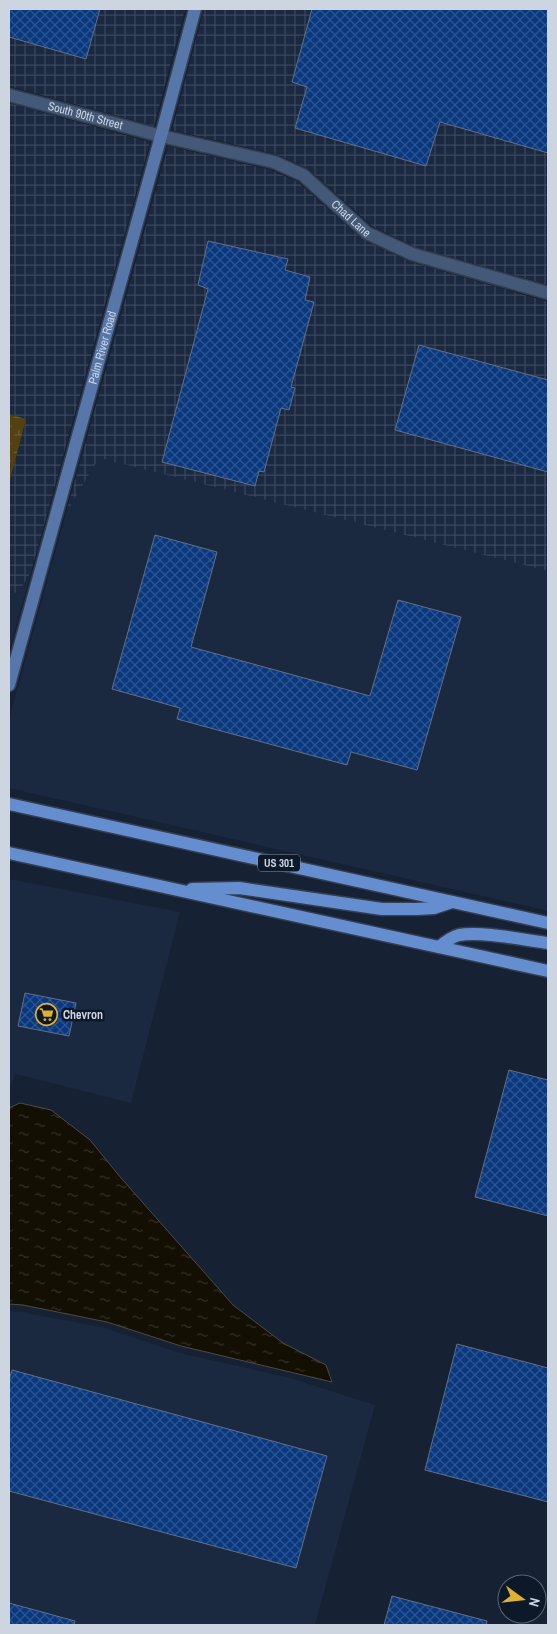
<svg xmlns="http://www.w3.org/2000/svg" width="557" height="1634" viewBox="0 0 557 1634" font-family="'Archivo Narrow',sans-serif">
<style>
.built{fill:#1a2840}
.industrial{fill:url(#industrial-grid)}
.wetland{fill:url(#wetland-marsh)}
.water{fill:url(#water-ripples);stroke:#4c4a46}
.building{fill:url(#building-cross-hatch);stroke:#627086}
.lines{fill:none;stroke-linecap:round;stroke-linejoin:round}
.street-casing{stroke:#333e4f;stroke-width:15}
.secondary-casing{stroke:#333e4f;stroke-width:15}
.primary-casing{stroke:#333e4f;stroke-width:15}
.street{stroke:#445878;stroke-width:12}
.secondary{stroke:#5777aa;stroke-width:12}
.primary{stroke:#658ed0;stroke-width:12}
.labels{text-anchor:middle;stroke-width:5;stroke-linejoin:round;paint-order:stroke}
.shield{fill:#0d1829;stroke:#939caa;stroke-width:1}
.shield-label{font-size:11px;font-weight:bold;fill:#cdd5e1}
.street-label{font-size:12px;fill:#cdd5e1;stroke:#0d1829}
.poi-label{font-size:12px;font-weight:bold;fill:#cdd5e1;stroke:#0d1829;text-anchor:start}
</style>
<defs>
<pattern id="industrial-grid" width="8" height="8" patternUnits="userSpaceOnUse" patternTransform="scale(1.25)"><rect width="8" height="8" fill="#1a2840"/><path d="M0 4h8M4 0v8" fill="none" stroke="#3a465b"/></pattern>
<pattern id="wetland-marsh" width="20" height="14" patternUnits="userSpaceOnUse" patternTransform="scale(1.25)"><rect width="20" height="14" fill="#534112"/><path d="M1 5h8M5 5V1M11 12h8M15 12V8" fill="none" stroke="#6b5c34"/></pattern>
<pattern id="water-ripples" width="26" height="14" patternUnits="userSpaceOnUse" patternTransform="scale(1.25)"><rect width="26" height="14" fill="#140f03"/><path d="M2 4q2-2 4 0t4 0M15 11q2-2 4 0t4 0" fill="none" stroke="#353127"/></pattern>
<pattern id="building-cross-hatch" width="8" height="8" patternUnits="userSpaceOnUse" patternTransform="scale(1.25)"><rect width="8" height="8" fill="#0a387e"/><path d="M0 0l8 8M0 8l8-8" fill="none" stroke="#2c5490"/></pattern>
</defs>
<rect width="100%" height="100%" fill="#162133"/>
<g class="built">
<path d="M99 458 548 571V911L9 788V719L66 513Z"/>
<path d="M31 572 9 651V592L18 593Z"/>
<path d="M9 879 180 912 131 1103 16 1074 9 1089Z"/>
<path d="M9 1311 22 1312 105 1328 180 1353 290 1378 375 1405 315 1625H9Z"/>
</g>
<g class="industrial">
<path d="M9 9H185L154 126 9 86Z"/>
<path d="M204 9H548V285L415 247 372 226 307 168 275 154 172 130Z"/>
<path d="M9 103 150 142 31 572 18 593 9 592V484L26 419 9 414Z"/>
<path d="M168 146 271 170 298 182 361 238 408 261 548 302V571L99 458 66 513Z"/>
</g>
<path class="wetland" d="M9 414 26 419 9 484Z"/>
<path class="water" d="M20 1103 51 1110 90 1140 121 1178 233 1305 283 1343 326 1365 332 1382 181 1346 107 1322 23 1305 9 1304V1108Z"/>
<g class="building">
<path d="M9 9H100L86 59 9 37Z"/>
<path d="M312 9H548V153L440 122 426 166 295 128 307 87 292 82Z"/>
<path d="M208 241 288 259 285 270 310 277 305 300 314 302 291 387 295 388 289 410 281 408 264 472 259 471 255 486 162 462 208 289 198 285Z"/>
<path d="M419 345 548 380V472L395 430Z"/>
<path d="M155 535 217 552 191 647 370 696 398 600 461 617 417 770 351 752 347 765 177 719 180 708 112 689Z"/>
<path d="M25 993 76 1003 69 1036 18 1026Z"/>
<path d="M509 1070 548 1080V1216L475 1197Z"/>
<path d="M457 1344 548 1368V1502L425 1470Z"/>
<path d="M12 1370 327 1456 296 1568 9 1491V1380Z"/>
<path d="M392 1596 487 1621 486 1625H384Z"/>
<path d="M9 1603 75 1621 74 1625H9Z"/>
</g>
<g class="lines">
<defs>
<g id="street">
<path id="s1" d="M9 95 161 136 274 162 303 175 367 233 412 254 548 293"/>
</g>
<g id="secondary">
<path id="s2" d="M9 685 161 136 195 9"/>
</g>
<g id="primary">
<path d="M9 804 548 923"/>
<path d="M9 853 548 971"/>
<path d="M192 889 239 888 382 909H417L434 908 452 902"/>
<path d="M439 947C445 942 451 937 459 935 482 931 524 940 548 943"/>
</g>
</defs>
<use href="#street" class="street-casing"/>
<use href="#secondary" class="secondary-casing"/>
<use href="#primary" class="primary-casing"/>
<use href="#street" class="street"/>
<use href="#secondary" class="secondary"/>
<use href="#primary" class="primary"/>
</g>
<defs>
<symbol id="supermarket-ring" viewBox="-11 -11 22 22"><circle r="9.5" fill="#0d1829" stroke="#deb133" stroke-width="1.5"/><path d="M-6-5.5h2.5l.6 2H6L4.5 2H-2.5L-4.4-4H-6ZM-1.5 3.2a1.3 1.3 0 1 0 .1 0ZM3 3.2a1.3 1.3 0 1 0 .1 0Z" fill="#deb133"/></symbol>
</defs>
<g fill-rule="evenodd">
<use href="#supermarket-ring" x="34" y="1002" width="25" height="25"/>
</g>
<g class="labels">
<rect class="shield" x="258" y="854.5" width="42" height="17" rx="4"/>
<g class="shield-label">
<text x="279" y="867">US 301</text>
</g>
<g class="street-label">
<text dy="4" stroke="none"><textPath href="#s1" startOffset="79">South 90th Street</textPath></text>
<text dy="4" stroke="none"><textPath href="#s1" startOffset="370">Chad Lane</textPath></text>
<text dy="4" stroke="none"><textPath href="#s2" startOffset="350">Palm River Road</textPath></text>
</g>
<g class="poi-label">
<text x="63" y="1019">Chevron</text>
</g>
</g>
<rect width="557" height="1634" fill="none" stroke="#cdd5e1" stroke-width="20"/>
<g transform="translate(522 1599) rotate(105)"><circle r="24" fill="#0d1829" stroke="#5a6473"/>
<path d="M0-4L9 19L0 12L-9 19Z" fill="#deb133"/>
<text y="-8" font-size="14" font-weight="bold" text-anchor="middle" fill="#cdd5e1">N</text>
</g>
</svg>
